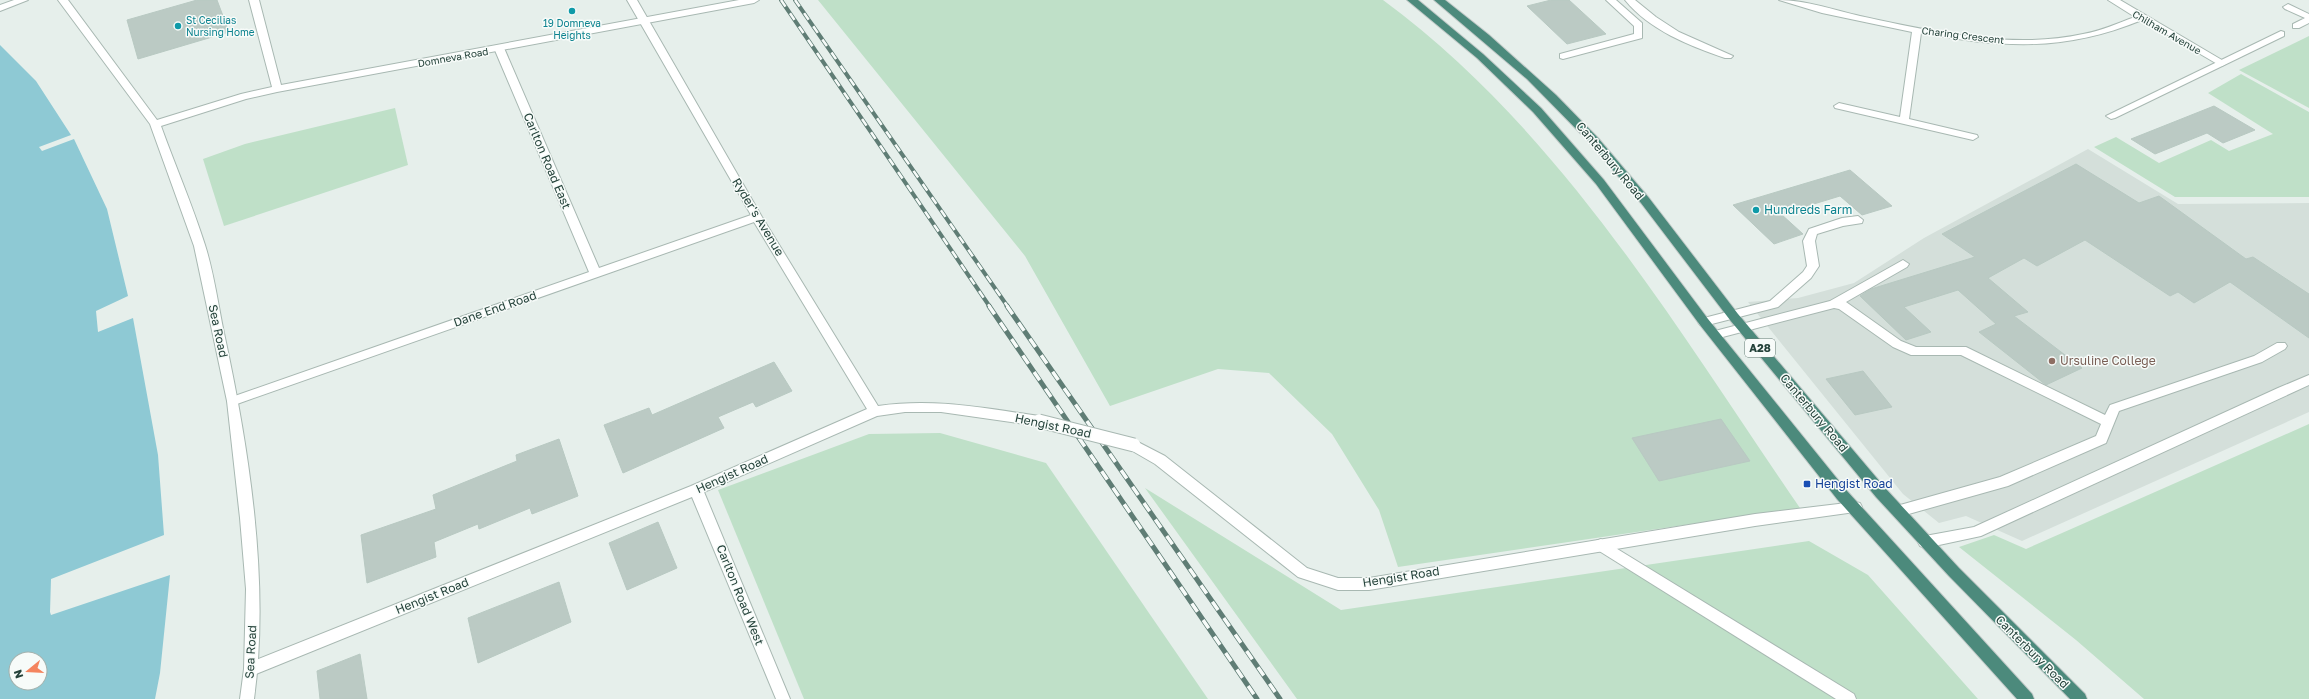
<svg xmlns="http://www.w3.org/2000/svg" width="2309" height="699" viewBox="0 0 2309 699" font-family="'Golos Text',sans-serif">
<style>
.built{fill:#d4dfda}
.green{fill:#bfe0c8}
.water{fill:#8ec9d4;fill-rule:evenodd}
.building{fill:#bbcac4;stroke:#b8c9c2}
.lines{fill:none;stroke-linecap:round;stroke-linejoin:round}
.service-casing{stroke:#a8b8b2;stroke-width:2}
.minor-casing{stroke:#a8b8b2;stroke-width:2}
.tertiary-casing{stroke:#a8b8b2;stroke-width:2}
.trunk-casing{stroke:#c2cac8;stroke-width:2}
.service{fill:#fff;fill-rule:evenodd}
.minor{fill:#fff;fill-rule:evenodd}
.tertiary{fill:#fff;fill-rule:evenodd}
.trunk{fill:#4c8a7c;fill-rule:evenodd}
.rail-far1-casing{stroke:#5f7d75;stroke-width:4}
.rail-casing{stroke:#5f7d75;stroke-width:5}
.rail-far1{stroke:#f7fbf9;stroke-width:2.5;stroke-dasharray:8;stroke-linecap:butt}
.rail{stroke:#f7fbf9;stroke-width:3.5;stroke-dasharray:10;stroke-linecap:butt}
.minor-bridge-casing{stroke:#a8b8b2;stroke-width:15;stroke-linecap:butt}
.minor-bridge{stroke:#fff;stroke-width:13}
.culture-dot{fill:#0f9aa8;stroke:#f7fbf9;stroke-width:1.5}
.education-dot{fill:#8d6e63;stroke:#f7fbf9;stroke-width:1.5}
.transit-dot{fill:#1a4fb4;stroke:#f7fbf9;stroke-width:1.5}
.labels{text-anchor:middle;stroke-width:3;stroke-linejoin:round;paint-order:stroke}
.far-culture-label{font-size:10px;fill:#0d838f;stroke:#f7fbf9;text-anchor:start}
.far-street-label{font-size:10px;fill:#24423a;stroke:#f7fbf9}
.shield{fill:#f7fbf9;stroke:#637a73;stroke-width:1}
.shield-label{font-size:11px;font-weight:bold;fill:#24423a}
.street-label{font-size:12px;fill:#24423a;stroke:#f7fbf9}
.culture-label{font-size:12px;fill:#0d838f;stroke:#f7fbf9;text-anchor:start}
.education-label{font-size:12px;fill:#785e54;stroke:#f7fbf9;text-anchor:start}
.transit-label{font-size:12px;fill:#164399;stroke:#f7fbf9;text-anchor:start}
</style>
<rect width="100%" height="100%" fill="#e6efeb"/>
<path class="built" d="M2088 149 2178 204 2309 203V412L2022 541 1966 516 1939 523 1903 494 1748 302 1798 298 1854 283 1924 238Z"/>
<g class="green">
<path d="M818 0H1383C1561 131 1677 329 1800 508L1398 567 1379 510 1332 434 1269 373 1218 369 1110 406 1025 256Z"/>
<path d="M2309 36V108L2239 70Z"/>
<path d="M2241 74 2309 112V197H2175L2094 147 2116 137 2159 163 2211 140 2229 151 2273 134 2208 93Z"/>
<path d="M395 108 408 165 224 226 203 159 245 144Z"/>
<path d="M2309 424V699H2144L2076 640 1959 547 1994 535 2026 549Z"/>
<path d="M940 433 1046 463 1208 699H804L718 490 869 434Z"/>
<path d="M1145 488 1341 610 1809 541 1868 575 1978 699H1297Z"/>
</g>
<path class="water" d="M0 45 36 81 71 135 39 147 42 151 74 139 107 209 128 296 96 311 98 332 133 318 158 455 164 535 51 579 50 612 51 615 170 575 160 673 155 699H0ZM16 659H40V683H16Z"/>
<g class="building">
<path d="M197 0H217L229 32 138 59 127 20Z"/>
<path d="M1551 0H1569L1606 34 1567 44 1527 6Z"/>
<path d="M2214 106 2255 130 2223 143 2207 133 2155 154 2131 139Z"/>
<path d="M2076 164 2139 203 2159 196 2246 259 2253 257 2309 294V338L2230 282 2194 303 2178 292 2170 296 2085 240 2037 266 2024 258 1988 278 2028 312 2014 316 2082 368 2046 385 1979 332 1996 324 1958 290 1904 307 1931 332 1906 340 1860 296 1871 289 1975 257 1942 234Z"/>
<path d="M1850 170 1892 206 1862 215 1840 196 1781 214 1803 234 1774 244 1733 205Z"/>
<path d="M774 362 792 391 756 407 753 402 718 417 724 428 623 473 604 425 649 408 652 415Z"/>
<path d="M1863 371 1892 407 1855 415 1826 379Z"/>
<path d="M1721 419 1750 461 1659 481 1632 438Z"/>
<path d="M559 439 578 496 532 514 530 508 479 529 478 524 434 542 436 557 367 583 361 535 436 509 433 495 517 461 516 455Z"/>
<path d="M658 522 677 568 627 590 609 543Z"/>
<path d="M559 582 571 622 478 663 468 618Z"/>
<path d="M360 654 367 699H320L317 671Z"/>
</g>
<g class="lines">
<defs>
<g id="service">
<path d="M14 0H28L0 11V5Z"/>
<path d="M1606 0H1616L1642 23V38L1563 59 1560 58V54L1634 34V26Z"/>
<path d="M1625 0H1635L1656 17 1679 32 1733 56 1731 58H1725C1690 46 1649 30 1625 0Z"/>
<path d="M2281 31 2284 32V36L2115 118 2111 119 2106 116Z"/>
<path d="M1858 216 1863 220 1862 223 1843 226 1817 234 1815 241 1819 266 1811 278 1778 307 1704 326 1700 325 1698 322 1700 319 1770 301 1803 272 1807 266 1803 241 1809 229 1842 218Z"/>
<path d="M1903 260 1909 264 1907 267 1846 302 1901 341 1916 347H1966L2105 415 2110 405 2254 356 2277 343H2285L2287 346 2285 349 2262 362 2119 411 2106 443 2008 486 1898 517 1893 515 1891 511 1893 507 2000 477 2096 436 2101 424 1961 355H1911L1893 347 1839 309 1834 308 1715 339 1709 335 1715 331 1830 301Z"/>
<path d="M2309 375V385L1981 536 1925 548 1920 546 1918 542 1920 538 1925 536 1974 527 2278 388Z"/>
<path d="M1601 539 1854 694 1856 699H1836L1596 549 1594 545 1596 541Z"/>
</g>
<g id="minor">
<path d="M627 0H637L762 217 878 406C935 398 983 408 1039 416L1043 418 1045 421 1043 424 1039 426 941 412H905L877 416 704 492 790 699H776L692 497 256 674 251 676 246 674 244 669 246 664 691 486 867 409 754 222 237 404H229L227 401 229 398 589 272 494 48 496 46H502L504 48 599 268 751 215Z"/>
<path d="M1779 0C1806 0 1834 10 1860 16 1931 31 2010 50 2083 34 2101 31 2118 23 2135 17L2108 0H2120L2227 63 2222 66 2219 65 2142 20C2064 52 2002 48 1921 33L1909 119 1977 135 1978 137 1973 140 1835 108 1834 106 1839 103 1900 117 1912 32 1822 13Z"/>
<path d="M2288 4 2309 14V23L2299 28H2293V24L2305 18 2285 9 2283 7Z"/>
<path d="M1134 440 1165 456 1307 568 1338 578H1369L1755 514 1855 502 1860 503 1862 507 1860 511 1855 512 1755 526 1369 590H1338L1298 577 1155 464 1129 449 1128 445 1129 441Z"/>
</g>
<path id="tertiary" d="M58 0H68L157 120 241 94 272 87 249 0H259L281 85 739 0H759L754 3 277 92 246 99 161 126C175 165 192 204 205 245 214 273 218 304 224 333 249 448 270 582 254 699H240L244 669 246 589 240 518 227 401 194 246 150 124Z"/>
<g id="trunk">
<path d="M1407 0H1418L1483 54 1541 108 1604 180 1708 319 1847 491 2032 694 2034 699H2017L1837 499 1700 325 1596 184 1533 112 1477 58Z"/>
<path d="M1434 0H1445L1489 35 1556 95 1598 138 1649 198 1738 314 1886 489 1959 568 2085 694 2087 699H2070L1949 576 1876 497 1730 320 1641 203 1590 143 1527 79Z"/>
</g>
</defs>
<use href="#service" class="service-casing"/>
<use href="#minor" class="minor-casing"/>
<use href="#tertiary" class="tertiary-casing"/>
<use href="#trunk" class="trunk-casing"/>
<use href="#service" class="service"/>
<use href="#minor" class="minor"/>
<use href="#tertiary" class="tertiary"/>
<use href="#trunk" class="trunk"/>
<defs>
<g id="rail-far1">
<path d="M781 0 990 307"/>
<path d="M795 0 1008 307"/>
</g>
<g id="rail">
<path d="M989 306 1257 699"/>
<path d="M1007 306 1280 699"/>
</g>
</defs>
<use href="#rail-far1" class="rail-far1-casing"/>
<use href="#rail" class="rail-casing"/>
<use href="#rail-far1" class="rail-far1"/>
<use href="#rail" class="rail"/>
<defs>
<path id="minor-bridge" d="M1039 421 1134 445"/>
</defs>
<use href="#minor-bridge" class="minor-bridge-casing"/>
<use href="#minor-bridge" class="minor-bridge"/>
</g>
<g class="culture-dot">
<circle cx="572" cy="11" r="4"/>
<circle cx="178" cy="26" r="4"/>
<circle cx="1756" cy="210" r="4"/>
</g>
<circle class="education-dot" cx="2052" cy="361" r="4"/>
<rect class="transit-dot" x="1803" y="480" width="8" height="8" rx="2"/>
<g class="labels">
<g class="far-culture-label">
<text x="186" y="24">St Cecilias<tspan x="186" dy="12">Nursing Home</tspan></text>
<text x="572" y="27" text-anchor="middle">19 Domneva<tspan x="572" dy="12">Heights</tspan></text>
</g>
<g class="far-street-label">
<text transform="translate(2167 32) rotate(30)" y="4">Chilham Avenue</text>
<text transform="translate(1963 35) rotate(7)" y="4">Charing Crescent</text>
<text transform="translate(453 57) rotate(-10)" y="4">Domneva Road</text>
</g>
<rect class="shield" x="1745" y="339" width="30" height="18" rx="3"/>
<g class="shield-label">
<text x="1760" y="352">A28</text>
</g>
<g class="street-label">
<text transform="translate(547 161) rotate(67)" y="4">Carlton Road East</text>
<text transform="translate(1610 161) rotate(50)" y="4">Canterbury Road</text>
<text transform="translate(758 217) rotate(59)" y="4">Ryder's Avenue</text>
<text transform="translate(495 309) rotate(-19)" y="4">Dane End Road</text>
<text transform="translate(218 331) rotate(78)" y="4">Sea Road</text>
<text transform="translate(1814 413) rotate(50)" y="4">Canterbury Road</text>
<text transform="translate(1053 426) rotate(12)" y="4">Hengist Road</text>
<text transform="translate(732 474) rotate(-24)" y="4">Hengist Road</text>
<text transform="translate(1401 577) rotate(-9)" y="4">Hengist Road</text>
<text transform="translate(740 595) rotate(68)" y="4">Carlton Road West</text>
<text transform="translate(432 596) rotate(-22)" y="4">Hengist Road</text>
<text transform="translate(251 652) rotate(-87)" y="4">Sea Road</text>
<text transform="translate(2032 652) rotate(45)" y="4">Canterbury Road</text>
</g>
<g class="culture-label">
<text x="1764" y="214">Hundreds Farm</text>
</g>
<g class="education-label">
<text x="2060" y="365">Ursuline College</text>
</g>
<g class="transit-label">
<text x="1815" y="488">Hengist Road</text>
</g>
</g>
<g transform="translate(28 671) rotate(252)"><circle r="19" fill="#f7fbf9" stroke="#a3b1ad"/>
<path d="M0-3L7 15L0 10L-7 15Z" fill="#f4845f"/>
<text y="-6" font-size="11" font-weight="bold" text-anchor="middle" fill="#24423a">N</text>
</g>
</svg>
